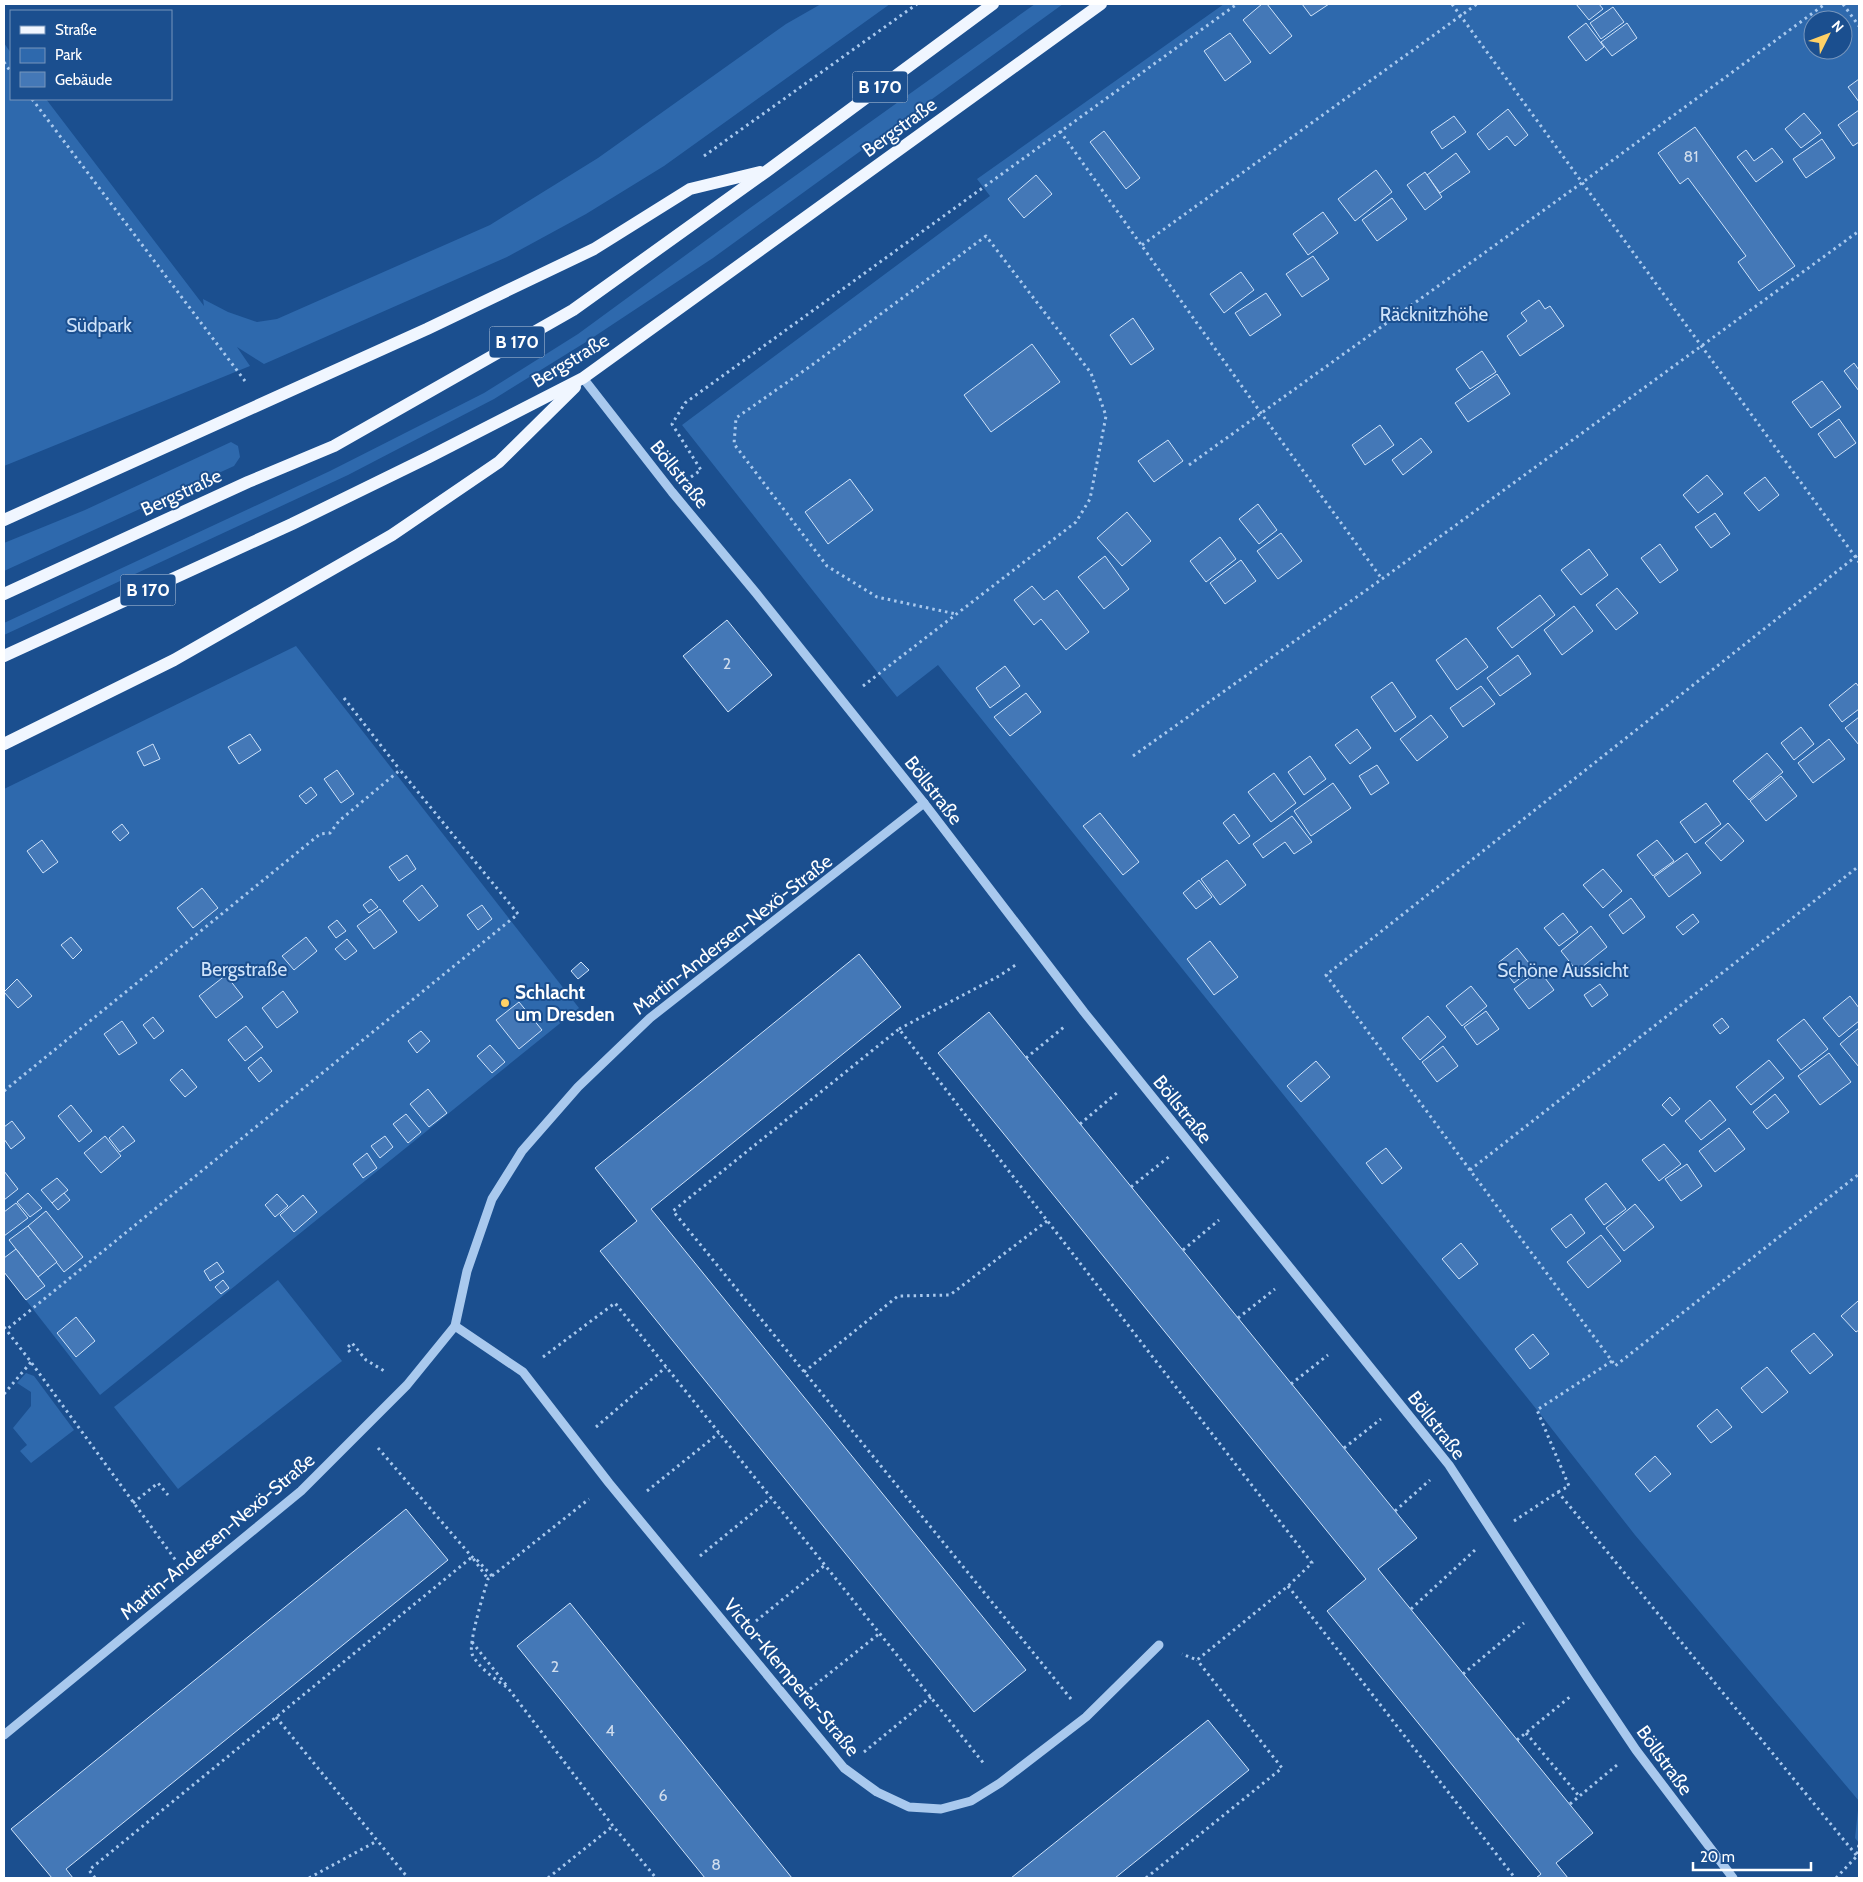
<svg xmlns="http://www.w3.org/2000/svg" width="1863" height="1882" viewBox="0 0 1863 1882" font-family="Cabin,sans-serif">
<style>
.green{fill:#2e69ad;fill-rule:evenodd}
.building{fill:#4478b7;stroke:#cfe3fa}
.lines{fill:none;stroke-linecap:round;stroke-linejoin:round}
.path{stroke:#a9c9ee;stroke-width:3;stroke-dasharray:2.5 4;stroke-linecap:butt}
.minor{stroke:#a9c9ee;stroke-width:9}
.major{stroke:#f0f6ff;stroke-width:12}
.poi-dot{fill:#ffd166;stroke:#1b4f8f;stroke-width:2}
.labels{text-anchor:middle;stroke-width:4;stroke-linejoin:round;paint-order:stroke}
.number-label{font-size:16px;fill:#d0dded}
.shield{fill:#1b4f8f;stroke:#bbcadd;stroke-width:1}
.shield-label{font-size:18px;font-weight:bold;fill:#fff}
.street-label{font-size:19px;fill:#fff;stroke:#1b4f8f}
.park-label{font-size:19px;fill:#cfe3fa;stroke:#1b4f8f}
.poi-label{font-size:19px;font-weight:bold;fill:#fff;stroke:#1b4f8f;text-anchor:start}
</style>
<rect width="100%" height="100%" fill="#1b4f8f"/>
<g class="green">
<path d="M821 4H890L664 166 586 214 507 257 264 364 237 347 250 366 4 466V43L11 53V99H46L204 306 203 299 228 312 257 322 277 319 490 225 598 158 786 24Z"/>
<path d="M1035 4H1063L713 258 586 342 494 399 348 475 4 635V623L330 471 484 393 578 334 750 208Z"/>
<path d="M1224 4H1859V1843L1855 1838 1859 1801 1635 1535 1537 1410 938 665 897 697 682 425 990 196 977 179ZM1813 20H1843V50H1813Z"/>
<path d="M231 442 238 446 240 457 234 466 4 571V543L85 510Z"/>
<path d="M296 646 579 1008 100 1395 4 1272V789Z"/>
<path d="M278 1280 342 1361 178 1489 114 1407Z"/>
<path d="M26 1373 34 1376 74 1430 31 1463 20 1451 27 1445 13 1428 31 1406V1392L17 1383Z"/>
</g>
<g class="building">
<path d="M1262 4H1267L1292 36 1270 54 1243 20Z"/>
<path d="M1302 4H1329L1311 16Z"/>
<path d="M1576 4H1599L1603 9 1589 20Z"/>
<path d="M1613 7 1624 22 1601 39 1590 23Z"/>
<path d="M1586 23 1604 47 1586 61 1568 37Z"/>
<path d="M1627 23 1637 38 1612 56 1601 42Z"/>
<path d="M1230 33 1251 62 1225 81 1204 51Z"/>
<path d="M1859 79V102L1848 87Z"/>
<path d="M1508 109 1528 135 1515 146 1507 136 1489 150 1477 134Z"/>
<path d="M1859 110V142L1853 146 1838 125Z"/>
<path d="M1804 113 1821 133 1801 148 1785 129Z"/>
<path d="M1454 116 1466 132 1442 149 1431 132Z"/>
<path d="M1695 127 1795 266 1759 291 1738 262 1746 256 1688 178 1680 184 1658 153Z"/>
<path d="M1104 131 1140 178 1126 189 1090 142Z"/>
<path d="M1822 139 1835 158 1806 178 1793 159Z"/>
<path d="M1772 148 1783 162 1756 182 1737 157 1746 150 1754 161Z"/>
<path d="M1456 153 1470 172 1440 193 1427 175Z"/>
<path d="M1376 170 1392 192 1355 221 1338 199Z"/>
<path d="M1425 172 1442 197 1425 210 1407 185Z"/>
<path d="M1036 175 1052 194 1024 218 1008 199Z"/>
<path d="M1392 198 1407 219 1377 241 1362 220Z"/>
<path d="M1323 212 1338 233 1308 255 1293 234Z"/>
<path d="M1313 256 1329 279 1302 297 1286 274Z"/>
<path d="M1241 272 1254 290 1224 313 1210 294Z"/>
<path d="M1266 293 1281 315 1250 336 1235 313Z"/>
<path d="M1539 300 1545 309 1550 306 1564 326 1520 356 1507 336 1527 321 1521 313Z"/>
<path d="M1133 318 1154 349 1131 365 1110 335Z"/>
<path d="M1032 344 1060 382 991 432 964 395Z"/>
<path d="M1482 351 1496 372 1470 389 1456 369Z"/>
<path d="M1854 363 1859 370V391L1844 371Z"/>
<path d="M1497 374 1510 394 1468 422 1455 403Z"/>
<path d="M1822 381 1841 407 1811 428 1792 402Z"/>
<path d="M1839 419 1856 443 1835 458 1818 434Z"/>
<path d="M1380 425 1394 445 1365 465 1352 445Z"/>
<path d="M1421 438 1432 452 1403 475 1392 460Z"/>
<path d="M1168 440 1183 461 1154 482 1138 461Z"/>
<path d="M1707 475 1723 494 1698 513 1683 495Z"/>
<path d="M1765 477 1779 495 1759 511 1744 493Z"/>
<path d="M850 479 873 510 828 544 805 512Z"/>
<path d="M1258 504 1277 530 1259 544 1239 519Z"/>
<path d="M1127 512 1151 541 1122 566 1097 538Z"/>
<path d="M1715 513 1730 534 1711 548 1695 527Z"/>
<path d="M1281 533 1302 561 1278 579 1257 551Z"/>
<path d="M1220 537 1236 559 1206 582 1190 561Z"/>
<path d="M1660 544 1678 570 1660 583 1641 558Z"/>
<path d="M1589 549 1608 575 1581 595 1561 570Z"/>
<path d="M1105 556 1129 589 1104 609 1078 577Z"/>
<path d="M1241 560 1256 581 1225 604 1210 583Z"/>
<path d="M1032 586 1044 600 1057 590 1089 632 1066 650 1041 619 1034 625 1014 600Z"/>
<path d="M1617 588 1638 613 1616 630 1596 605Z"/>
<path d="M1540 595 1555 615 1512 648 1497 628Z"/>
<path d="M1574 606 1593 631 1562 655 1544 630Z"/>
<path d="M727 620 772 675 728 712 683 656Z"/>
<path d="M1466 638 1488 667 1457 690 1436 660Z"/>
<path d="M1518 655 1531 674 1500 696 1487 678Z"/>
<path d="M1005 666 1020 686 990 708 976 688Z"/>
<path d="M1392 682 1416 717 1395 732 1371 697Z"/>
<path d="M1856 683 1859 687V709L1842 722 1829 705Z"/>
<path d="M1481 686 1495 704 1463 727 1450 708Z"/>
<path d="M1026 693 1041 712 1010 736 994 717Z"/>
<path d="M1431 715 1448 737 1417 761 1400 739Z"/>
<path d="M1859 717V745L1845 728Z"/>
<path d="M1801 727 1814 744 1794 760 1781 743Z"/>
<path d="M1357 729 1371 748 1350 764 1335 745Z"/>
<path d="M250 734 261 750 239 764 228 747Z"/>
<path d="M1829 739 1845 759 1813 783 1798 763Z"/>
<path d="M153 744 160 759 144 766 137 752Z"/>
<path d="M1767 753 1783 772 1749 800 1733 781Z"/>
<path d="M1310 756 1326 779 1304 795 1288 772Z"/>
<path d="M1377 765 1389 783 1371 795 1359 776Z"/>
<path d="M337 770 354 794 341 803 324 779Z"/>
<path d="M1274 773 1296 803 1271 822 1248 792Z"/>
<path d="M1781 776 1797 796 1766 821 1750 801Z"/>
<path d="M1333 783 1351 808 1311 836 1294 811Z"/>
<path d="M311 787 317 795 306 804 299 796Z"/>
<path d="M1706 803 1721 824 1695 843 1680 822Z"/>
<path d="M1100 813 1139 862 1123 875 1083 826Z"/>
<path d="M1234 814 1250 836 1239 844 1223 823Z"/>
<path d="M1292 816 1312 842 1294 854 1285 842 1263 858 1253 844Z"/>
<path d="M1728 823 1744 841 1721 861 1705 843Z"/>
<path d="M122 824 129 833 120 841 112 832Z"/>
<path d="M42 840 58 862 43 873 27 851Z"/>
<path d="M1657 840 1674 861 1653 876 1637 855Z"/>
<path d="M1687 853 1701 873 1669 897 1654 877Z"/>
<path d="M407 855 416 869 399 881 389 867Z"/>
<path d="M1227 860 1246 885 1220 905 1201 879Z"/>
<path d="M1603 869 1622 891 1603 908 1583 885Z"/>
<path d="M1199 880 1212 897 1196 909 1183 893Z"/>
<path d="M422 885 438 906 419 921 403 901Z"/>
<path d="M202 888 218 908 193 928 177 908Z"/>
<path d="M1631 898 1645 917 1623 934 1609 915Z"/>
<path d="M371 899 378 907 369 913 363 905Z"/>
<path d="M482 905 492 919 478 930 467 915Z"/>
<path d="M380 909 397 932 374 949 357 926Z"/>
<path d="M1563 913 1578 932 1559 946 1544 928Z"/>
<path d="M1693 914 1699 922 1683 935 1676 927Z"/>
<path d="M337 920 346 931 336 938 328 927Z"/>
<path d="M1591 926 1607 947 1577 971 1561 951Z"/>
<path d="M71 937 82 950 73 959 61 945Z"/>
<path d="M306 937 317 951 294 970 282 956Z"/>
<path d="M347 939 357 951 345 960 335 949Z"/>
<path d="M1210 941 1238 977 1214 995 1187 959Z"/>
<path d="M1517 948 1533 968 1514 983 1498 963Z"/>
<path d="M859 954 901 1007 651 1209 1026 1670 974 1712 600 1251 637 1221 595 1168Z"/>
<path d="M581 962 589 970 578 979 571 971Z"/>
<path d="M1539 970 1554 990 1529 1009 1514 989Z"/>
<path d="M226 975 243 997 216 1018 199 996Z"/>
<path d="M17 979 32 996 18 1008 4 992Z"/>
<path d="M1600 984 1608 995 1592 1007 1584 995Z"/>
<path d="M1471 986 1487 1006 1462 1026 1446 1006Z"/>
<path d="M283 991 298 1012 277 1028 262 1008Z"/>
<path d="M1850 996 1859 1008V1021L1839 1037 1823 1018Z"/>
<path d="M519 1002 542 1030 519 1049 496 1020Z"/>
<path d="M1486 1011 1499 1029 1477 1045 1464 1027Z"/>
<path d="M989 1012 1417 1538 1378 1569 1593 1833 1556 1863 1568 1878H1536L1541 1874 1327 1611 1366 1579 938 1053Z"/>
<path d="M1428 1016 1446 1037 1420 1060 1402 1038Z"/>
<path d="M153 1017 164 1031 154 1039 143 1025Z"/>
<path d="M1722 1018 1729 1027 1720 1034 1713 1025Z"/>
<path d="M1804 1019 1828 1049 1801 1070 1777 1040Z"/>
<path d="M122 1021 137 1043 119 1055 104 1034Z"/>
<path d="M246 1026 263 1047 245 1061 228 1040Z"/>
<path d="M1859 1028V1067L1840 1044Z"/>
<path d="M421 1031 430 1041 417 1053 408 1041Z"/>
<path d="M490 1045 505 1062 492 1073 477 1056Z"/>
<path d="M1443 1046 1458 1066 1437 1082 1422 1062Z"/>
<path d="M1829 1053 1851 1082 1820 1105 1798 1076Z"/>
<path d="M261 1057 272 1071 259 1082 248 1068Z"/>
<path d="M1769 1060 1784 1078 1751 1105 1736 1087Z"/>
<path d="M1316 1061 1330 1077 1301 1102 1287 1086Z"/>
<path d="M182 1069 197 1087 185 1097 170 1080Z"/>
<path d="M428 1089 447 1113 429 1127 410 1104Z"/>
<path d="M1775 1094 1789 1112 1767 1129 1753 1112Z"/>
<path d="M1670 1097 1680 1109 1672 1116 1662 1105Z"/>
<path d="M1710 1100 1726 1120 1701 1140 1685 1121Z"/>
<path d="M71 1105 92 1131 79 1142 58 1116Z"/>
<path d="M406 1114 421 1132 408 1143 393 1124Z"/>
<path d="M12 1121 25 1138 11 1149 4 1139V1127Z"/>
<path d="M123 1126 135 1141 120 1152 109 1138Z"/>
<path d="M1729 1128 1745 1149 1715 1172 1699 1151Z"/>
<path d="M105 1136 121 1156 101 1173 84 1153Z"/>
<path d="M385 1136 393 1147 380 1158 371 1146Z"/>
<path d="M1664 1144 1681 1164 1659 1181 1642 1160Z"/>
<path d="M1386 1148 1402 1168 1382 1184 1366 1163Z"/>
<path d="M367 1153 377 1168 363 1178 353 1164Z"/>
<path d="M1687 1164 1702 1186 1681 1201 1665 1179Z"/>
<path d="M4 1171 18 1189 4 1200Z"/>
<path d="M57 1178 68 1190 52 1203 41 1190Z"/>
<path d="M1606 1183 1626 1209 1604 1225 1585 1199Z"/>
<path d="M28 1193 42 1208 30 1217 17 1202Z"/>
<path d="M64 1193 70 1200 58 1210 52 1203Z"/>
<path d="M277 1194 288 1206 275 1217 265 1205Z"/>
<path d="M303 1195 317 1212 294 1232 280 1215Z"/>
<path d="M16 1203 28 1218 4 1236V1212Z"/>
<path d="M1635 1204 1654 1227 1624 1251 1606 1228Z"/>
<path d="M46 1211 83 1257 64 1272 28 1226Z"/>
<path d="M1571 1214 1585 1233 1566 1248 1551 1229Z"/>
<path d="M28 1226 57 1262 38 1277 9 1240Z"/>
<path d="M1601 1235 1621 1261 1588 1288 1567 1262Z"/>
<path d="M1461 1243 1478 1264 1459 1279 1442 1259Z"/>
<path d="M16 1249 45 1286 26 1300 4 1272V1258Z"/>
<path d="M217 1262 224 1272 210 1281 204 1271Z"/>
<path d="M223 1280 229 1288 221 1294 215 1287Z"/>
<path d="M1858 1301 1859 1303V1330L1856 1332 1841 1316Z"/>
<path d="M76 1317 95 1341 76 1357 57 1333Z"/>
<path d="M1814 1333 1833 1355 1810 1374 1791 1351Z"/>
<path d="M1533 1334 1549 1354 1530 1369 1515 1349Z"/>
<path d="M1767 1367 1788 1392 1762 1413 1741 1388Z"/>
<path d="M1717 1409 1732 1427 1711 1443 1697 1426Z"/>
<path d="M1655 1456 1671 1474 1650 1492 1635 1474Z"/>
<path d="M406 1509 448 1560 66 1869 73 1878H52L11 1829Z"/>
<path d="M570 1603 792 1878H705L517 1646Z"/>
<path d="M1208 1720 1249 1770 1115 1878H1011Z"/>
</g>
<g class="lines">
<g class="path">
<path d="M1452 4 1859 562"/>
<path d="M1843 4 1859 26"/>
<path d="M4 62 11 72"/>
<path d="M32 99 245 381"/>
<path d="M1060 131 1261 413 1382 579"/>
<path d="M704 156 917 4"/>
<path d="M1142 245 1477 4"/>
<path d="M1189 465 1583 182 1825 4"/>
<path d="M691 477 701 470 672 424 685 403 1237 4"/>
<path d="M863 686 1076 522 1090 499 1106 416 1091 373 986 236 812 365 736 418 734 444 827 566 877 597 956 614"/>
<path d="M344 698 400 770"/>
<path d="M1133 756 1382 579 1859 231"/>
<path d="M899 1029 999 976 1017 964"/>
<path d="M1026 1058 1064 1027"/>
<path d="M4 1091 320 834 330 833 339 821 400 770 518 914 6 1330"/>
<path d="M1080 1124 1118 1092"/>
<path d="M1470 1170 1326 975 1859 554"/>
<path d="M1131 1187 1170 1156"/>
<path d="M1183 1250 1219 1220"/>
<path d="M1238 1318 1275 1289"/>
<path d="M4 1327 31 1362 177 1562"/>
<path d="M350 1352 347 1348 352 1343 366 1360 386 1372"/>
<path d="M543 1357 615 1303 985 1765"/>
<path d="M1612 1361 1615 1366 1859 1174"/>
<path d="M804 1372 898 1296 950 1295 1047 1221"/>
<path d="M1291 1384 1328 1355"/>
<path d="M4 1394 31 1362"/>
<path d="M596 1427 666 1367"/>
<path d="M378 1448 472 1557 478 1561 492 1576 488 1579C484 1592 468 1644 472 1654 478 1667 497 1681 508 1688L613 1826 656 1878"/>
<path d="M1344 1448 1381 1419"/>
<path d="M647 1491 719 1433"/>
<path d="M1558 1492 1569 1486 1537 1410 1612 1361 1470 1170 1859 866"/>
<path d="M133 1503 158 1483 168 1495"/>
<path d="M1395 1511 1430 1480"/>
<path d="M1514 1521 1558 1492 1857 1856"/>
<path d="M700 1556 771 1498"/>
<path d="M492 1576 589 1499"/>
<path d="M1288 1586 1515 1878"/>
<path d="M1411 1609 1475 1550"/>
<path d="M756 1621 825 1565"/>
<path d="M472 1642 507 1686"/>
<path d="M1463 1674 1524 1623"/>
<path d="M810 1689 880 1633"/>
<path d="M1071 1699 673 1211 899 1029 1312 1563 1288 1586 1197 1660 1182 1654"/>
<path d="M276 1717 408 1878"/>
<path d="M1526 1733 1579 1796"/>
<path d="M1517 1740 1571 1696"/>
<path d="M864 1752 931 1697"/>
<path d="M1570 1804 1617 1765"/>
<path d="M95 1878 89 1870 472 1557 488 1579"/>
<path d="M309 1878 377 1841"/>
<path d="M548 1878 613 1826"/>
<path d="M1146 1878 1282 1768 1197 1660"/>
<path d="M1836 1878 1857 1856 1859 1844"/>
</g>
<g class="minor">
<path d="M583 378 672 492 756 593 924 803 1084 1012 1449 1465 1589 1680 1636 1750 1733 1878"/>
<path d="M455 1326 523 1372 609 1483 844 1768 877 1792 909 1807 941 1809 971 1801 1000 1783 1086 1717 1159 1645"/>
<path d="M4 1735 301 1491 407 1385 455 1326 467 1271 492 1199 522 1151 578 1087 650 1018 924 803"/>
</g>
<g class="major">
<path d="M4 520 427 329 594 249 690 189 760 172"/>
<path d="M4 594 248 482 334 446 573 310 767 171 993 4"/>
<path d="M4 656 292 524 429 457 583 378 1101 4"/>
<path d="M4 744 174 660 392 535 499 462 575 387"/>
</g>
</g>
<circle class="poi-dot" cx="505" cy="1003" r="5"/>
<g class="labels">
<g class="number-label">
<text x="1691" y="162">81</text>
<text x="727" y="669">2</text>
<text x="555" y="1672">2</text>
<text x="610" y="1736">4</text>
<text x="663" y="1801">6</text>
<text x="716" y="1870">8</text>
</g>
<g class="shield">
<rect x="852.5" y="71.5" width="55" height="31" rx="4"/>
<rect x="489.5" y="326.5" width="55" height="31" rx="4"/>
<rect x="120.5" y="574.5" width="55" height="31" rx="4"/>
</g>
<g class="shield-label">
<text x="880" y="93">B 170</text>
<text x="517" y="348">B 170</text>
<text x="148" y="596">B 170</text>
</g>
<g class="street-label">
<text transform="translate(899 127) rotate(-36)" y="7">Bergstraße</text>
<text transform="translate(570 360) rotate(-31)" y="7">Bergstraße</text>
<text transform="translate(680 474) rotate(51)" y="7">Böllstraße</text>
<text transform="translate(181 492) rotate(-25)" y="7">Bergstraße</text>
<text transform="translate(934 790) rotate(52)" y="7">Böllstraße</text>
<text transform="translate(732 934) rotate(-38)" y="7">Martin-Andersen-Nexö-Straße</text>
<text transform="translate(1183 1109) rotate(51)" y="7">Böllstraße</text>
<text transform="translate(1437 1425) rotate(52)" y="7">Böllstraße</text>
<text transform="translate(217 1536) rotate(-40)" y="7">Martin-Andersen-Nexö-Straße</text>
<text transform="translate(792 1677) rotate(50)" y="7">Victor-Klemperer-Straße</text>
<text transform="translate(1665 1760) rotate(54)" y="7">Böllstraße</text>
</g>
<g class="park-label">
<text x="1434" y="321">Räcknitzhöhe</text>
<text x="99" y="332">Südpark</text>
<text x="244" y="976">Bergstraße</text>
<text x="1563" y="977">Schöne Aussicht</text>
</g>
<g class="poi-label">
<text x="515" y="999">Schlacht<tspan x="515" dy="22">um Dresden</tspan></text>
</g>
</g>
<rect width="1863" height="1882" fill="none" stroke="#ffffff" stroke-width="10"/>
<rect x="10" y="10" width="162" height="90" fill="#1b4f8f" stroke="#7695bc"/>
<rect x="20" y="26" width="25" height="8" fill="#f0f6ff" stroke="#7695bc"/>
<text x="55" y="35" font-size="15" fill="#ffffff">Straße</text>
<rect x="20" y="48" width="25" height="15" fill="#2e69ad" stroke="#7695bc"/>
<text x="55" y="60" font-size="15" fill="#ffffff">Park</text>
<rect x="20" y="72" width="25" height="15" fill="#4478b7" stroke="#7695bc"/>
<text x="55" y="85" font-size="15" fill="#ffffff">Gebäude</text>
<g transform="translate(1828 35) rotate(48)"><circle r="24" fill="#1b4f8f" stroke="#7695bc"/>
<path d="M0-4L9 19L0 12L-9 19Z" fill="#ffd166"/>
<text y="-8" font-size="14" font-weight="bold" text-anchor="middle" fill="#ffffff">N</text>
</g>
<path d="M1693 1862v8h118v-8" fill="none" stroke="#ffffff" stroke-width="2.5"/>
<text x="1700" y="1862" font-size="15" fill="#ffffff" stroke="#1b4f8f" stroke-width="4" paint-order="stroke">20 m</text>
</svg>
